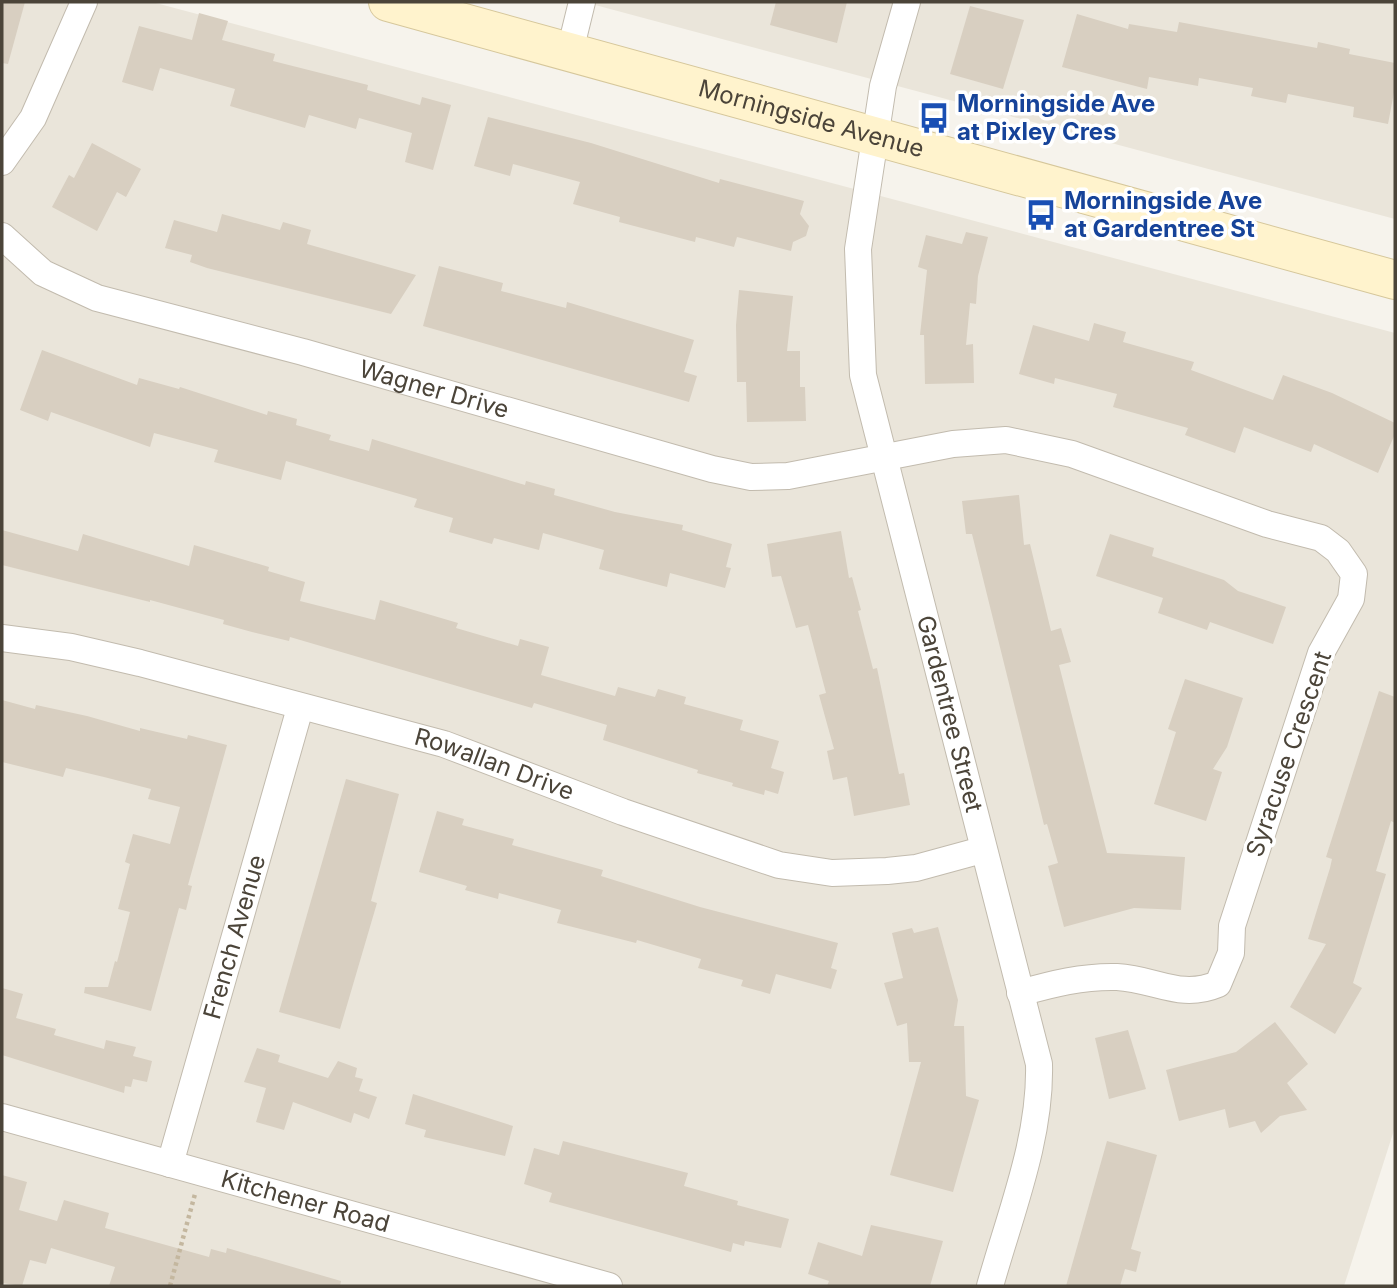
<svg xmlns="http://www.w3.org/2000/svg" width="1397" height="1288" viewBox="0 0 1397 1288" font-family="Inter,sans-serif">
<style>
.residential{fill:#eae5da}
.building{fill:#d8cfc1}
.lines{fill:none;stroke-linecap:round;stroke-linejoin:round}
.minor-casing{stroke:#c2bbae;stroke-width:28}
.secondary-casing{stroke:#d6c79b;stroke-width:40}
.path{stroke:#c4b79f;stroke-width:4.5;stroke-dasharray:3.5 3.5;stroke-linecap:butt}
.minor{stroke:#fff;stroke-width:26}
.secondary{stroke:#fff3cd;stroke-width:38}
.labels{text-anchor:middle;stroke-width:7;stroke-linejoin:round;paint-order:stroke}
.transit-label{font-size:24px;font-weight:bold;fill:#164399;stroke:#fff;text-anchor:start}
.street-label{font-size:24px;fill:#4b4439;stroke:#fff}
</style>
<rect width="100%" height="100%" fill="#f6f3ec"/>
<g class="residential">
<path d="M2 2H152L1395 333V1127L1344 1286H2Z"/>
<path d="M584 2H1395V219Z"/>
</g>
<g class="building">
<path d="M2 2H25L8 64 2 63Z"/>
<path d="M776 2H847L837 43 770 25Z"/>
<path d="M970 6 1024 20 1003 89 950 74Z"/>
<path d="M199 13 228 21 222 40 275 54 273 61 368 85 367 90 420 105 422 97 451 105 433 170 405 162 412 133 359 118 356 129 309 115 305 128 230 106 235 89 160 68 153 91 122 82 139 26 192 40Z"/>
<path d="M1077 14 1128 29 1129 24 1177 32 1179 22 1317 48 1318 42 1350 49 1349 54 1395 63V87L1388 124 1353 117 1354 107 1288 94 1286 103 1251 96 1253 88 1199 78 1198 86 1149 77 1147 89 1062 67Z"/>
<path d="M488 117 591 143 719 183 720 179 804 201 800 214 809 226 806 236 793 242 791 251 737 237 734 247 696 237 695 242 619 222 620 217 573 204 580 182 513 164 510 176 474 166Z"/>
<path d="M92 143 141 169 126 197 117 192 97 231 52 207 69 175 74 178Z"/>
<path d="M222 214 280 230 283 222 311 230 307 244 416 275 391 314 207 268 190 262 192 255 165 248 174 220 217 232Z"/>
<path d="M966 232 988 237 978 276 976 304 970 303 966 345 973 344 974 383 925 384 924 335H920L927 270 918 267 926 235 962 244Z"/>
<path d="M439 266 503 283 501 291 566 308 567 302 694 340 684 372 697 376 689 402 423 326Z"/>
<path d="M739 290 793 296 787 351H800V387H805L806 421 747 422 746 382H737L736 325Z"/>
<path d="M1094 323 1126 332 1123 342 1194 362 1191 370 1273 400 1283 375 1332 393 1395 423V434L1378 473 1314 444 1311 452 1244 427 1235 453 1185 435 1188 428 1113 407 1117 394 1055 378 1054 384 1019 374 1033 325 1089 341Z"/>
<path d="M42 350 137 385 139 378 179 389 180 387 267 415 268 411 297 419 296 425 331 435 329 440 369 451 372 439 525 485 526 481 555 489 554 495 615 512 683 525 682 530 732 544 726 567 731 568 725 588 670 573 667 587 599 569 604 550 543 533 539 550 494 538 492 544 449 532 453 518 414 507 417 499 286 461 281 480 214 462 218 450 154 433 150 447 51 412 48 421 20 410Z"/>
<path d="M1019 495 1024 545 1030 544 1051 631 1061 628 1071 662 1059 665 1107 853 1185 857 1181 910 1134 908 1064 927 1048 866 1058 863 1047 824 1044 825 972 534H966L962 501Z"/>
<path d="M2 530 78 551 83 534 189 566 194 545 269 567 268 571 305 582 300 601 375 620 380 600 458 623 456 628 518 646 520 639 549 647 541 675 615 696 618 687 655 697 658 689 686 697 684 704 743 720 740 730 779 741 771 768 784 772 778 794 765 790 764 795 732 786 733 783 697 773 698 770 603 740 607 725 534 703 532 708 290 637 289 641 252 632 223 624 224 620 150 600V602L2 565Z"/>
<path d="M841 531 849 578 852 577 861 610 858 611 873 669 877 668 899 774 904 773 910 805 854 816 847 777 833 780 827 751 834 749 819 695 826 693 808 625 796 628 781 576 772 577 767 544Z"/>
<path d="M1110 534 1154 548 1152 556 1224 580 1238 591 1286 607 1273 644 1210 622 1207 630 1158 613 1163 598 1096 576Z"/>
<path d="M1185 679 1243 698 1227 747 1213 769 1222 772 1206 821 1154 804 1176 732 1168 729Z"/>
<path d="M1379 691 1395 697V823L1391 821 1376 871 1386 874 1353 983 1362 988 1335 1034 1290 1007 1326 944 1308 939 1330 868 1332 859 1326 857Z"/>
<path d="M2 700 35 709 36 705 87 716 140 731V728L187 739 188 735 227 745 188 885 192 886 186 910 179 908 151 1011 84 993 85 987H108L115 961 117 962 130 912 118 909 130 864 125 862 133 834 170 844 180 807 148 799 151 789 104 777 66 768 63 777 2 762Z"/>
<path d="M346 779 399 794 371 901 377 903 340 1029 279 1012Z"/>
<path d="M437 811 464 819 462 825 514 839 512 845 603 870 601 876 700 907 838 943 831 968 837 970 831 989 776 974 770 994 741 986 743 980 698 968 701 959 637 940 636 943 557 923 561 910 499 893 498 899 465 890 467 886 419 872Z"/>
<path d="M938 927 958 1000 954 1026H964L966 1096 979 1100 953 1192 890 1175 921 1062H909L907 1023 897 1026 884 983 903 978 892 933 912 928 914 933Z"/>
<path d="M2 988 23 994 16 1018 56 1029 54 1035 104 1049 106 1040 136 1047 133 1056 152 1061 147 1082 133 1079 131 1087 125 1086 124 1093 2 1055Z"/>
<path d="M1275 1022 1308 1064 1287 1083 1307 1110 1280 1116 1261 1133 1255 1121 1229 1128 1225 1109 1179 1121 1166 1070 1236 1052Z"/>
<path d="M1128 1030 1146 1089 1109 1099 1095 1038Z"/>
<path d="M257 1048 280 1055 278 1062 328 1078 338 1061 357 1068 355 1077 363 1079 359 1091 377 1097 369 1119 354 1113 351 1123 293 1102 284 1130 256 1122 266 1088 244 1082Z"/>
<path d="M413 1094 513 1126 505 1156 424 1137 426 1130 405 1124Z"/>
<path d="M563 1141 688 1173 684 1186 738 1201 737 1205 789 1219 781 1248 745 1241 744 1246 733 1243 731 1252 549 1202 552 1193 524 1184 534 1148 559 1155Z"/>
<path d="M1107 1141 1157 1155 1131 1249 1141 1252 1136 1272 1125 1269 1120 1286H1066Z"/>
<path d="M2 1175 27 1182 19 1210 57 1221 64 1200 109 1213 105 1228 209 1257 211 1249 226 1253 227 1248 341 1281 340 1286H109L115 1267 51 1248 46 1264 30 1260 22 1286 2 1283Z"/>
<path d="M871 1225 943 1241 930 1286H827L829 1281 808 1274 818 1242 862 1256Z"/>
</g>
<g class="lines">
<defs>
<g id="minor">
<path id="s1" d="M907 2 883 86 858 249 863 375 1039 1064C1041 1139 1010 1214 990 1286"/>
<path d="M570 51 582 2"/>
<path d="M2 162 33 118 84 2"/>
<path id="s2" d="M2 236 43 273 97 298 303 352 712 469 751 477 788 476 953 444 1006 440 1072 454 1267 524 1321 538 1338 551 1354 574 1351 599 1321 653 1232 926 1231 953 1218 984C1180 1000 1156 979 1117 977 1083 976 1052 984 1020 993"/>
<path id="s3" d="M2 638 71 647 140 663 444 744 623 812 779 865 832 873 887 871 916 868 982 850"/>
<path id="s4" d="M2 1117 609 1286"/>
<path id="s5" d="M170 1164 300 708"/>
</g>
<g id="secondary">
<path id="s6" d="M388 2 1395 280"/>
</g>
</defs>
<use href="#minor" class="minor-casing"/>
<use href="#secondary" class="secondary-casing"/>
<path class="path" d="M170 1286 195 1194"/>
<use href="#minor" class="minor"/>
<use href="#secondary" class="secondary"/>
</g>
<defs>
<symbol id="bus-bare" viewBox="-9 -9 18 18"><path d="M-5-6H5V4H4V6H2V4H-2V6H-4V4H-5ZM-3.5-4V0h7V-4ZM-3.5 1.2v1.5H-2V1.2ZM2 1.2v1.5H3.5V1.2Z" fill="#1a4fb4" stroke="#fff" stroke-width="2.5" paint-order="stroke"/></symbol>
</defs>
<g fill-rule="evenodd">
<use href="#bus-bare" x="912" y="96" width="44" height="44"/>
<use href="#bus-bare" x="1019" y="193" width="44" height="44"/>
</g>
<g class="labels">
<g class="transit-label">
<text x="957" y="112">Morningside Ave<tspan x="957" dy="28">at Pixley Cres</tspan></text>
<text x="1064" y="209">Morningside Ave<tspan x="1064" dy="28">at Gardentree St</tspan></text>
</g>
<g class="street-label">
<text dy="8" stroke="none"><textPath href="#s6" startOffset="439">Morningside Avenue</textPath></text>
<text dy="8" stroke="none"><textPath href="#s2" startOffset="464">Wagner Drive</textPath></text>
<text dy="8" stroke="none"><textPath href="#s1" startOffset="728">Gardentree Street</textPath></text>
<text transform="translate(1289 754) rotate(-71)" y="8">Syracuse Crescent</text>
<text dy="8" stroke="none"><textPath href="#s3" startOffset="509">Rowallan Drive</textPath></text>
<text dy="8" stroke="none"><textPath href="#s5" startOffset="236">French Avenue</textPath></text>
<text dy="8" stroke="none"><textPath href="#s4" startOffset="315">Kitchener Road</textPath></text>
</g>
</g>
<rect width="1397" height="1288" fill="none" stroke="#4b4439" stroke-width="7"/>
</svg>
